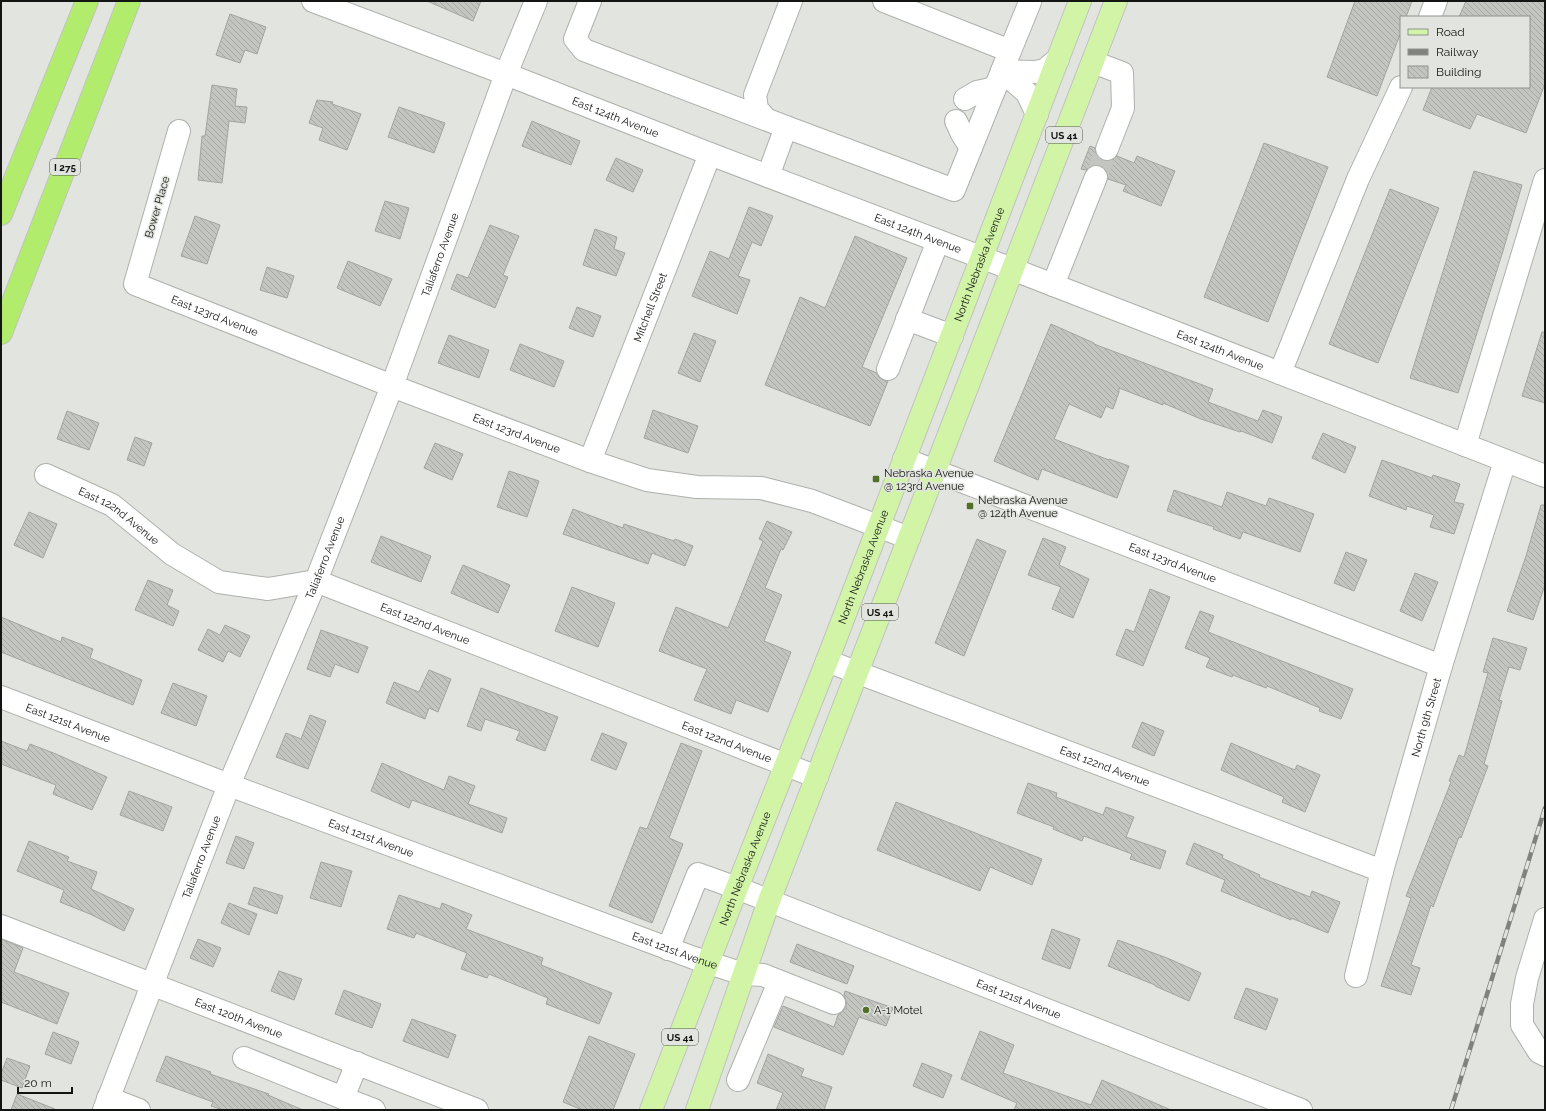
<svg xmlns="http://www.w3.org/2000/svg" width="1546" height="1111" viewBox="0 0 1546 1111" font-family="Raleway,sans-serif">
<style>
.building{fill:url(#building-back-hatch);stroke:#a2a59f}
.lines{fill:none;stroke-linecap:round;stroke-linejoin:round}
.minor-tunnel{stroke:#c3c6c0;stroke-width:22;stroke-dasharray:22 11;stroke-linecap:butt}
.minor-casing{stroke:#aeb1ab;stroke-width:24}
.major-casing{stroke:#c2c2c1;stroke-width:24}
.highway-casing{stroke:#c2c2c1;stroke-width:24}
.minor{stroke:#fff;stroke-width:22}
.major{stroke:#d1f4a7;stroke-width:22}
.highway{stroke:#b2ec6d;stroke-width:22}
.rail-casing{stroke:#80827e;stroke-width:4.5}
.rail{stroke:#e2e5df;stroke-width:3;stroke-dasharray:9;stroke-linecap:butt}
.poi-dot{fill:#517128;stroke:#e2e5df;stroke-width:1.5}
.labels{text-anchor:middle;stroke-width:3;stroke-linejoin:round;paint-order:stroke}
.shield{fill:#e2e5df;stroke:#515350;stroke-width:1}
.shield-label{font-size:10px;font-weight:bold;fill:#131512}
.street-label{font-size:11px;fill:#131512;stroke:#e2e5df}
.poi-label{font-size:11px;fill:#131512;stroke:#e2e5df;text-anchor:start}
</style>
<defs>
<pattern id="building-back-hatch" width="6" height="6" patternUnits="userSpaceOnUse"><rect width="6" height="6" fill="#c3c6c0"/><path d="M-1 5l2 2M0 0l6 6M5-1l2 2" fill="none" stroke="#a7a9a4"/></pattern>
</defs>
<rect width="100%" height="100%" fill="#e2e5df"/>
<g class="building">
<path d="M427 1H481L473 21Z"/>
<path d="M1355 1H1412L1406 17H1401V32L1377 96 1327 77Z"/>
<path d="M1466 1H1545V84L1526 133 1477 114 1470 129 1423 110 1432 87H1529V17H1459Z"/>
<path d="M230 14 266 27 257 54 245 50 240 63 216 55Z"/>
<path d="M212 85 237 89 235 106 247 107 245 123 229 121 222 183 198 180 202 136H205Z"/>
<path d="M317 100 333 102 332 104 361 114 347 150 319 140 323 128 309 123Z"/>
<path d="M399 107 445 123 434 153 388 137Z"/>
<path d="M532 121 580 141 571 165 522 146Z"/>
<path d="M1264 143 1328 167 1268 322 1204 297Z"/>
<path d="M1090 146 1095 148 1097 156 1103 161H1109L1117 156 1134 163 1137 156 1175 171 1161 206 1123 191 1126 185 1108 179 1106 170 1101 166 1094 165 1089 167 1086 170 1081 169Z"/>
<path d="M616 158 643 170 633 192 606 180Z"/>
<path d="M1474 171 1522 185 1503 251 1458 393 1410 378Z"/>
<path d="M1390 189 1439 208 1378 363 1329 344Z"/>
<path d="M385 201 409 208 400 239 375 231Z"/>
<path d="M749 207 773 216 761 246 752 242 738 276 750 280 737 314 692 296 710 251 729 259Z"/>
<path d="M195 216 220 225 207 264 181 256Z"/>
<path d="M490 225 519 236 503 275 508 277 495 308 451 289 457 274 468 278Z"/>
<path d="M595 229 617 237 614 249 625 253 616 276 583 265Z"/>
<path d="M855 236 907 258 862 367 877 373 879 377 883 380 888 381 870 426 765 385 800 297 825 308Z"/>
<path d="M348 261 392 279 380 306 337 288Z"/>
<path d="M267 267 294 276 287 298 260 290Z"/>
<path d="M577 307 601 316 593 337 569 328Z"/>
<path d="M1051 324 1094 343V344L1213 389 1208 402 1258 421 1263 410 1282 417 1272 443 1241 431 1240 432 1201 419 1163 403V405L1119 388V392L1113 409 1106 406 1101 418 1069 404 1054 439 1109 460V459L1129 466 1117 498 1042 469 1038 480 994 461Z"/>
<path d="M1542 332H1545V403L1522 396Z"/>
<path d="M694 333 716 341 700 382 678 373Z"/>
<path d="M449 335 489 350 479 378 438 363Z"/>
<path d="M520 344 564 361 554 387 510 370Z"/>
<path d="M653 410 698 426 688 453 644 438Z"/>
<path d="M67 411 99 423 89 450 57 439Z"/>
<path d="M1323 433 1356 447 1345 473 1312 458Z"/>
<path d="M135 437 152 443 144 466 127 460Z"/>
<path d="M435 443 463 454 452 480 424 468Z"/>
<path d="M1382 460 1432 478 1433 475 1460 484 1454 502 1464 504 1454 534 1430 527 1434 515 1407 506 1406 510 1369 496Z"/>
<path d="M509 471 539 481 527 517 497 507Z"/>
<path d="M1174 490 1222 507 1227 492 1266 506 1269 498 1314 514 1300 552 1243 532 1240 539 1213 529 1214 527 1167 511Z"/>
<path d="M1541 505H1545V585L1533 620 1507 611 1526 556Z"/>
<path d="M573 509 623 528 624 524 674 541 675 539 693 546 685 566 652 553 648 564 563 534Z"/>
<path d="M29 512 57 524 43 558 14 545Z"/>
<path d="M767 521 792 532 783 550 781 549 765 588 782 595 764 641 791 652 768 712 736 700 731 714 694 700 707 669 659 651 676 607 728 628 763 541 759 539Z"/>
<path d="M381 536 431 556 421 582 371 562Z"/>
<path d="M1043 538 1066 547 1059 565 1089 579 1073 618 1052 609 1061 587 1028 575Z"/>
<path d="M977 539 1006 551 964 656 935 643Z"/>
<path d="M1346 552 1367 560 1354 591 1334 583Z"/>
<path d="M463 565 510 585 498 613 451 593Z"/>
<path d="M1415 573 1438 582 1422 621 1400 611Z"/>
<path d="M148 580 173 590 167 605 179 611 173 626 135 610Z"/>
<path d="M572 587 615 603 598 647 555 631Z"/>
<path d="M1150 589 1170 597 1143 666 1116 655 1126 629 1134 632Z"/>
<path d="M1200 611 1214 616 1208 632 1353 689 1341 719 1319 711 1320 708 1267 686 1266 688 1233 675 1232 677 1206 667 1210 658 1185 648Z"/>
<path d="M1 617 61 642 62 637 93 649 90 658 142 680 133 705 1 652Z"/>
<path d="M225 625 250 636 240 657 228 651 223 662 198 650 208 629 220 635Z"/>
<path d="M321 630 368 647 358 673 335 664 330 677 307 669Z"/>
<path d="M1493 638 1527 648 1520 670 1509 667 1499 700 1502 701 1484 764 1488 766 1461 838 1459 837 1433 907 1431 905 1411 965 1420 968 1411 995 1381 986 1411 898 1406 896 1451 782 1449 781 1459 755 1464 757 1488 673 1483 672Z"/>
<path d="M429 670 451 679 438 712 429 708 425 719 386 703 394 682 419 692Z"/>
<path d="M173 683 207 696 196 726 161 713Z"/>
<path d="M481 688 558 717 545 751 516 740 520 731 485 719 481 731 467 726Z"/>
<path d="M310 715 326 721 308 769 276 757 286 733 301 739Z"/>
<path d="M1142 722 1164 731 1154 756 1132 747Z"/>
<path d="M602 733 627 743 616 770 591 760Z"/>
<path d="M1 741 27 751 30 744 56 754 107 777 92 810 53 794 56 785 1 764Z"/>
<path d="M681 743 702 751 669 838 683 844 652 923 609 906 640 827 647 829Z"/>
<path d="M1231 743 1295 770 1297 765 1320 775 1305 812 1282 802 1284 797 1221 770Z"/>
<path d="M382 763 444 790 449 776 475 786 468 804 507 818 502 833 412 800 409 808 371 791Z"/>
<path d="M1028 783 1057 793 1056 797 1103 815 1106 807 1134 817 1126 837 1166 851 1160 869 1130 859 1132 854 1084 836 1082 841 1053 829 1054 827 1017 813Z"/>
<path d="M129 791 172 807 163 831 120 815Z"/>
<path d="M896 802 1042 859 1032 885 990 867 980 891 877 850Z"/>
<path d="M236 836 254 843 244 869 226 863Z"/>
<path d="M29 841 69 857 67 861 97 872 91 889 134 909 124 931 90 914 60 902 64 890 17 871Z"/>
<path d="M1194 843 1223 855 1222 858 1260 875 1259 877 1310 897 1312 891 1340 902 1328 933 1291 918V920L1221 891 1225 880 1186 864Z"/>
<path d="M321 862 352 871 341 907 310 898Z"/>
<path d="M254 887 283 896 277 914 248 904Z"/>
<path d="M399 895 440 909 442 903 472 915 466 929 543 958 541 965 612 993 599 1024 546 1004 548 998 489 974 487 978 461 969 467 953 416 933 414 938 387 929Z"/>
<path d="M229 903 257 914 249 935 221 923Z"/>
<path d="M1052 929 1080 939 1070 969 1042 959Z"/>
<path d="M1 939 23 948 14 972 69 993 57 1024 1 1002Z"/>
<path d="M198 939 221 948 213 967 190 958Z"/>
<path d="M1118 940 1167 958 1201 973 1189 1001 1155 986V985L1108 966Z"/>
<path d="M797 944 854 966 847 984 790 962Z"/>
<path d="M279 971 302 979 294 1000 271 991Z"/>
<path d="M1246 988 1278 999 1266 1030 1234 1018Z"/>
<path d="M344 990 381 1004 372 1028 335 1014Z"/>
<path d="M845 991 893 1008 886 1026 859 1017 843 1055 774 1027 783 1006 834 1027 838 1015 842 1012 846 1007V1001L844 995Z"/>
<path d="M412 1019 456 1035 448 1058 403 1041Z"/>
<path d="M980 1031 1014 1045 1003 1073 1091 1105 1102 1080 1171 1110H1014L1017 1103 961 1079Z"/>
<path d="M53 1032 79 1042 71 1064 45 1054Z"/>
<path d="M589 1036 635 1054 613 1110H582L563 1102Z"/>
<path d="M768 1054 804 1069 801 1076 832 1087 824 1110H776L783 1093 757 1083Z"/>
<path d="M166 1056 211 1072 210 1074 269 1094 268 1095 303 1110H223L211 1106 213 1102 156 1081Z"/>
<path d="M7 1058 30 1066 22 1088 1 1080V1074Z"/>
<path d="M922 1063 952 1075 943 1098 913 1086Z"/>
<path d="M17 1094 55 1109V1110H11Z"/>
</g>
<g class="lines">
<path class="minor-tunnel" d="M1096 177 1107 149"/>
<defs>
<g id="minor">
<path id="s1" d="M313 1 506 74 710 154 1012 269 1545 476"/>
<path d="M590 1 575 39 584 50 786 127"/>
<path d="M884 1 1010 51 1030 2 1029 1"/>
<path d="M1430 17 1436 1"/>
<path d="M1093 62 1122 73 1123 108 1107 149"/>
<path d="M1002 71 1035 72 1045 70 1058 59"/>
<path d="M1002 71 1027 93 1037 114"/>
<path d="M965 99 977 92 995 88"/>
<path d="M766 119 757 109 755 95 791 1"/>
<path d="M956 121 962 134 971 148"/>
<path id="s2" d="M179 131 135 284 392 386 590 461 647 480 697 487 761 488 812 501 909 538"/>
<path d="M768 176 786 127 954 190 1010 51"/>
<path d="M1053 285 1096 177"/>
<path d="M907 319 952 336"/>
<path d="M888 369 938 241"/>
<path d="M1280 373 1358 179 1401 87"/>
<path d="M1465 445 1545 180"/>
<path id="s3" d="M904 459 1441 666"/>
<path id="s4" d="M590 461 710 154"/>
<path id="s5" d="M46 475 112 505 172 554 219 582 268 589 316 581 817 777"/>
<path id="s6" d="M827 661 1382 871"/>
<path id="s7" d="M1 697 229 785 694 958 743 974 763 975 834 1003"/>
<path d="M1545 919 1527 978 1522 1004V1025L1539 1052 1545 1055"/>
<path id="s8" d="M1 926 477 1110"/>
<path id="s9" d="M668 949 698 874 737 888 1301 1110"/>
<path id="s10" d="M1356 976 1382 871 1441 666 1505 461"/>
<path d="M244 1058 343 1098"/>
<path d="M357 1063 343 1098 374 1110"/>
<path d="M738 1080 779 982"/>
<path d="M108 1098 139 1110"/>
<path id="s11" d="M104 1110 229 785 316 581 392 386 506 74 536 1"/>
</g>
<g id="major">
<path id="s12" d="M651 1110 737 888 827 661 1080 1"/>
<path d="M697 1110 769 901 1116 1"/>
</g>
<g id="highway">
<path d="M1 214 87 1"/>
<path d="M1 333 129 1"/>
</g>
</defs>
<use href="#minor" class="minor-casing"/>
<use href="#major" class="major-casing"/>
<use href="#highway" class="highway-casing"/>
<use href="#minor" class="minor"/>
<use href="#major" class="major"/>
<use href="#highway" class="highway"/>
<defs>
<path id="rail" d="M1451 1110 1545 808"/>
</defs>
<use href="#rail" class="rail-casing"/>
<use href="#rail" class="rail"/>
</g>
<g class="poi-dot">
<rect x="872" y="475" width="8" height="8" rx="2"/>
<rect x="966" y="502" width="8" height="8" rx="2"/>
<circle cx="866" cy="1010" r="4"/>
</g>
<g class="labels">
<g class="shield">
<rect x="1046" y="127" width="36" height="16" rx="3"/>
<rect x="50" y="159" width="30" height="16" rx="3"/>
<rect x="862" y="604" width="36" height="16" rx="3"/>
<rect x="662" y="1029" width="36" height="16" rx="3"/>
</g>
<g class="shield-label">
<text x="1064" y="139">US 41</text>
<text x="65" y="171">I 275</text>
<text x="880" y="616">US 41</text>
<text x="680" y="1041">US 41</text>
</g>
<g class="street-label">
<text dy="4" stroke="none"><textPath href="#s1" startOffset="324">East 124th Avenue</textPath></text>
<text transform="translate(157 207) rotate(-74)" y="4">Bower Place</text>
<text dy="4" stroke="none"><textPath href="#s1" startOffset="648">East 124th Avenue</textPath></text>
<text dy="4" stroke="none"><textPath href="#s11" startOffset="919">Taliaferro Avenue</textPath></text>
<text dy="4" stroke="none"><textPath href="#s12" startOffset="907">North Nebraska Avenue</textPath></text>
<text dy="4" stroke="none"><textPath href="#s4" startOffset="165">Mitchell Street</textPath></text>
<text dy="4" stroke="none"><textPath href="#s2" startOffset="245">East 123rd Avenue</textPath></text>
<text dy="4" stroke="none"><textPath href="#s1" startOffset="972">East 124th Avenue</textPath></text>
<text dy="4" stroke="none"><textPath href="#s2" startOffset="569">East 123rd Avenue</textPath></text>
<text dy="4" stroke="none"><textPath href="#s5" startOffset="84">East 122nd Avenue</textPath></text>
<text dy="4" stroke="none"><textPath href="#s11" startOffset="595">Taliaferro Avenue</textPath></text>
<text dy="4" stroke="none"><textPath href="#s3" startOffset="288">East 123rd Avenue</textPath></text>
<text dy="4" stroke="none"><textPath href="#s12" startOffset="583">North Nebraska Avenue</textPath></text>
<text dy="4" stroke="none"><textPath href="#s5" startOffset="420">East 122nd Avenue</textPath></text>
<text dy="4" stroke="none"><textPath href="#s10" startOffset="268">North 9th Street</textPath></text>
<text dy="4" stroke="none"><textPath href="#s7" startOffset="72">East 121st Avenue</textPath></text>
<text dy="4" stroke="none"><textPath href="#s5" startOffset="744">East 122nd Avenue</textPath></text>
<text dy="4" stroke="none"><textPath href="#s6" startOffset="297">East 122nd Avenue</textPath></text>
<text dy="4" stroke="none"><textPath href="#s7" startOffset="396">East 121st Avenue</textPath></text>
<text dy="4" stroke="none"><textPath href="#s11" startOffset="271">Taliaferro Avenue</textPath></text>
<text dy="4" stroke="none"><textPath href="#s12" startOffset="259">North Nebraska Avenue</textPath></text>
<text dy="4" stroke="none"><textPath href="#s7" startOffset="720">East 121st Avenue</textPath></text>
<text dy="4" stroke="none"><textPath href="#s9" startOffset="425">East 121st Avenue</textPath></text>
<text dy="4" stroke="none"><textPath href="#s8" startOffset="255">East 120th Avenue</textPath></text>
</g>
<g class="poi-label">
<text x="884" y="477">Nebraska Avenue<tspan x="884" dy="13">@ 123rd Avenue</tspan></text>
<text x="978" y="504">Nebraska Avenue<tspan x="978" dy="13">@ 124th Avenue</tspan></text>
<text x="874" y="1014">A-1 Motel</text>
</g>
</g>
<rect width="1546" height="1111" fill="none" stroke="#131512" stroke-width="4"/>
<rect x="1400" y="16" width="130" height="72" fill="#e2e5df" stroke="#8f928d"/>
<rect x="1408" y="29" width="20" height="6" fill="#d1f4a7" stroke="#8f928d"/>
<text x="1436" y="36" font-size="12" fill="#131512">Road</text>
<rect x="1408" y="49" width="20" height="6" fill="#80827e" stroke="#8f928d"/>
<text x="1436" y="56" font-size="12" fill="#131512">Railway</text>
<rect x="1408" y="66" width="20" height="12" fill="url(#building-back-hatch)" stroke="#8f928d"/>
<text x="1436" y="76" font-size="12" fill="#131512">Building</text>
<path d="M18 1087v6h54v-6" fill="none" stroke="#131512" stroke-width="2"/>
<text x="24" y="1087" font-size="12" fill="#131512" stroke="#e2e5df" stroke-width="3" paint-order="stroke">20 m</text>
</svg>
